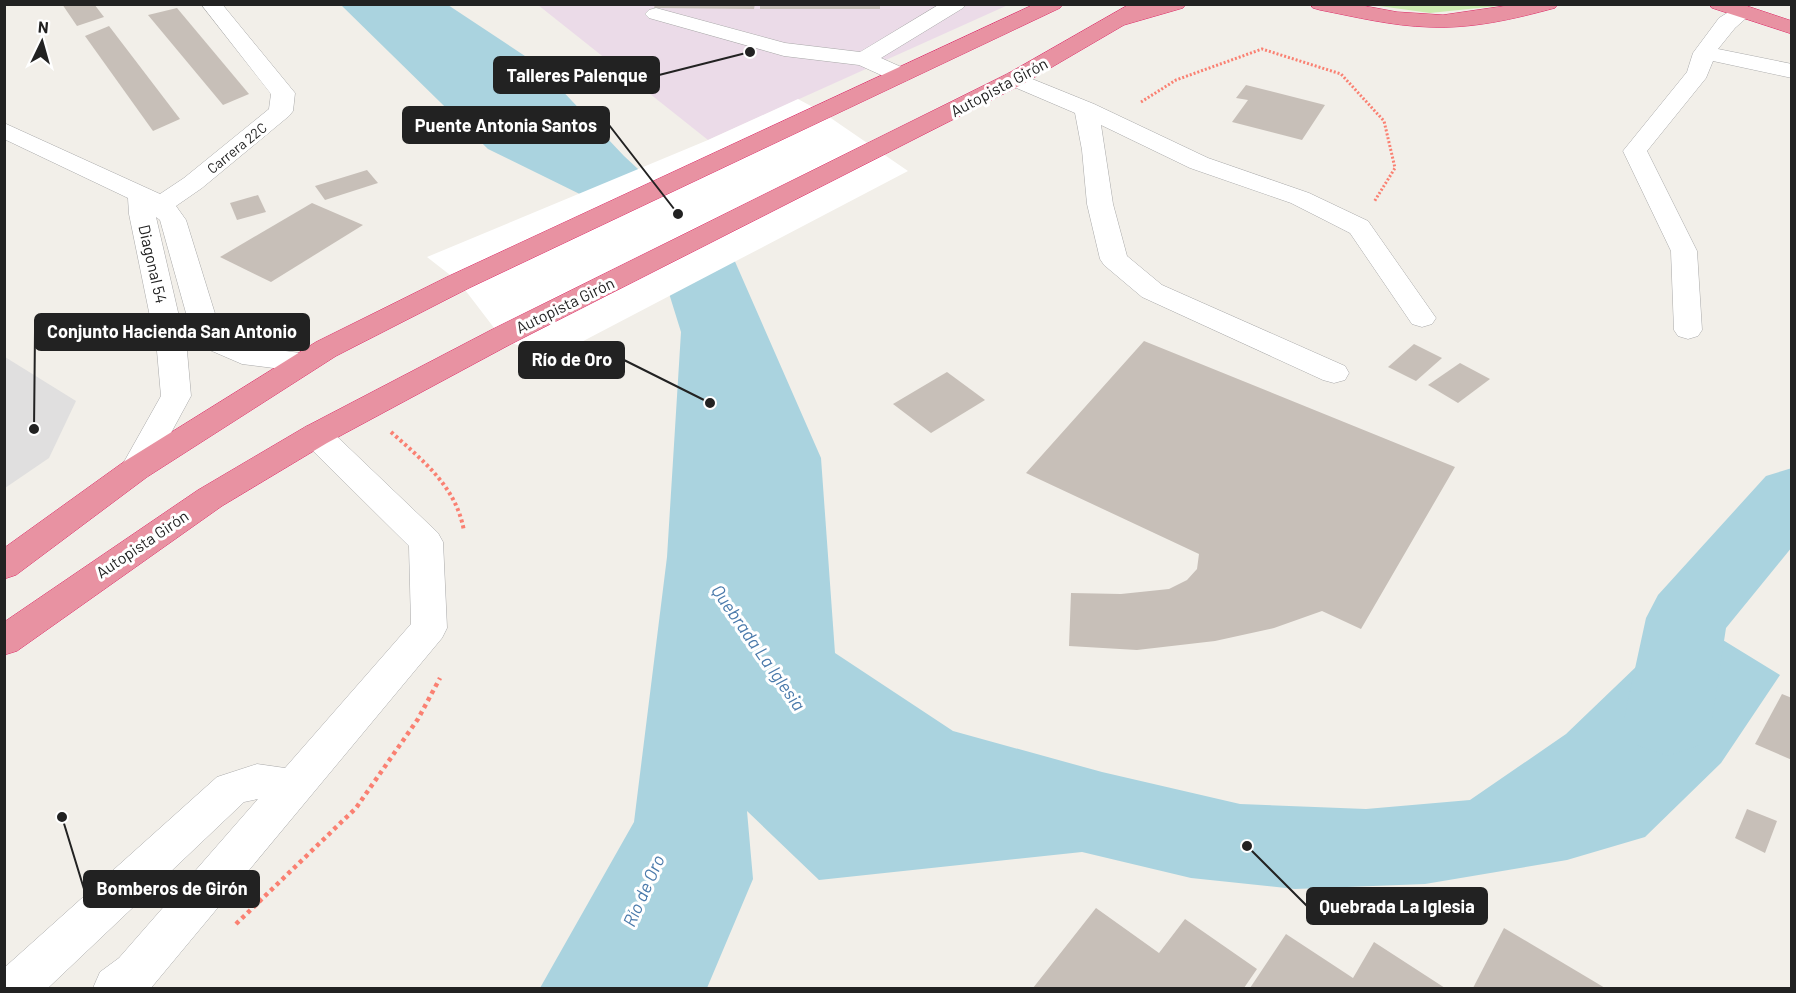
<svg xmlns="http://www.w3.org/2000/svg" width="1796" height="993" viewBox="0 0 1796 993" font-family="Barlow,sans-serif">
<style>
.residential{fill:#e0dfdf}
.industrial{fill:#ebdbe8}
.grass{fill:#cdebb0}
.water{fill:#aad3df}
.pier{fill:#fff}
.lines{fill:none;stroke-linecap:round;stroke-linejoin:round}
.river{fill:#aad3df;fill-rule:evenodd}
.building{fill:#c7bfb8}
.minor-casing{stroke:#a9a9a9;stroke-width:1}
.highway-casing{stroke:#dc2a67;stroke-width:1}
.path-far2{stroke:#fa8072;stroke-width:3;stroke-dasharray:2 2;stroke-linecap:butt}
.path-far1{stroke:#fa8072;stroke-width:4;stroke-dasharray:3 3;stroke-linecap:butt}
.path{stroke:#fa8072;stroke-width:4.5;stroke-dasharray:4 4;stroke-linecap:butt}
.minor{fill:#fff;fill-rule:evenodd}
.highway{fill:#e892a2;fill-rule:evenodd}
.labels{text-anchor:middle;stroke-width:6;stroke-linejoin:round;paint-order:stroke}
.far-street-label{font-size:14px;fill:#222;stroke:#fff}
.street-label{font-size:16px;fill:#222;stroke:#fff}
.water-label{font-size:18px;font-style:italic;fill:#4a7aab;stroke:#fff}
.leader{fill:none;stroke:#222;stroke-width:2}
.callout-dot{fill:#222;stroke:#fff;stroke-width:2}
.callout{fill:#222;stroke:#222;stroke-width:2}
.callout-label{font-size:18px;text-anchor:middle;font-weight:bold;fill:#fff}
</style>
<rect width="100%" height="100%" fill="#f2efe9"/>
<path class="residential" d="M5 357 76 401 49 458 5 488Z"/>
<path class="industrial" d="M538 5H1008L708 140Z"/>
<path class="grass" d="M1372 5H1508L1430 13Z"/>
<path class="water" d="M341 5H448L537 64 624 156 733 257 821 458 835 653 953 731 1102 772 1240 804 1366 809 1470 800 1566 734 1687 618 1780 675 1721 763 1645 837 1567 860 1425 884 1295 889 1191 878 1082 852 819 880 747 811 753 879 707 988H540L634 822 667 557 681 332 663 274 598 203 488 149Z"/>
<path class="pier" d="M798 99 822 112 908 171 547 360 501 337 459 282 427 257 708 140Z"/>
<g class="lines">
<path class="river" d="M1792 468V547L1726 628 1712 719 1699 745 1668 756 1637 745 1624 719 1646 618 1658 595 1766 476Z"/>
</g>
<g class="building">
<path d="M62 4H94L104 17 77 26Z"/>
<path d="M655 4H755L754 9 654 8Z"/>
<rect x="760" y="4" width="120" height="5"/>
<path d="M177 8 249 94 223 105 148 15Z"/>
<path d="M109 26 180 119 153 131 85 36Z"/>
<path d="M1246 85 1325 105 1302 140 1232 122 1248 100 1236 98Z"/>
<path d="M367 170 378 183 325 200 315 186Z"/>
<path d="M258 195 266 212 237 220 230 203Z"/>
<path d="M312 203 363 225 271 282 220 257Z"/>
<path d="M1144 341 1455 467 1361 629 1322 611 1274 628 1215 641 1137 650 1069 646 1071 593 1121 594 1169 589 1187 580 1197 569 1199 554 1026 473Z"/>
<path d="M1414 344 1442 358 1416 381 1388 367Z"/>
<path d="M1460 363 1490 379 1458 403 1428 385Z"/>
<path d="M947 372 985 400 931 433 893 404Z"/>
<path d="M1782 694 1792 698V760L1755 744Z"/>
<path d="M1747 809 1777 821 1765 853 1735 838Z"/>
<path d="M1096 908 1159 953 1185 919 1257 969 1244 988H1033Z"/>
<path d="M1504 928 1590 979 1605 988H1473Z"/>
<path d="M1286 934 1353 978 1374 942 1445 988H1250Z"/>
</g>
<g class="lines">
<defs>
<g id="minor">
<path d="M201 4H222L295 93 293 111 289 116 202 188 176 206 186 220 221 333 248 346 315 355 320 362 315 369 305 372 242 364 198 345 193 338 160 220 156 217 187 351 191 396 147 477 136 480 125 477 120 469 161 396 157 351 129 214 128 198 4 139V123L160 194 184 178 269 109 271 94Z"/>
<path d="M940 4H966L963 8 881 58 908 70 911 75 908 80 900 82 892 80 859 65 784 56 649 18 645 14 649 10 656 8 785 43 860 52Z"/>
<path d="M1742 6 1749 8 1753 12 1735 28 1718 49 1792 64V78L1713 61 1706 78 1647 151 1697 251 1702 330 1698 336 1688 339 1678 336 1674 330 1671 251 1623 151 1687 72 1693 53 1719 18 1735 8Z"/>
<path d="M1015 72 1094 104 1208 158 1309 193 1368 221 1436 318 1432 324 1422 327 1412 324 1350 233 1291 203 1190 168 1101 125 1113 204 1127 256 1162 285 1345 366 1349 373 1345 380 1334 383 1323 380 1142 297 1104 265 1100 259 1087 204 1082 150 1075 113 1007 84 1004 79 1007 74Z"/>
<path d="M316 424 327 427 438 533 443 542 447 628 442 638 151 988H93L100 972 119 958 258 799 244 802 48 988H4V968L217 777 257 764 285 768 411 624 409 546 305 443 300 435 305 427Z"/>
</g>
<g id="highway">
<path d="M1035 4H1063L1060 8 469 288 336 356 147 477 16 575 4 579V548L125 461 316 342 449 276Z"/>
<path d="M1130 4H1186L1183 8 1124 25 1023 84 511 344 327 443 222 506 17 651 4 655V622L198 490 305 427 491 330 1007 74Z"/>
<path d="M1310 4H1354L1397 12 1443 15 1518 4H1558L1555 8C1514 19 1472 29 1429 27 1392 26 1356 17 1320 10L1313 8Z"/>
<path d="M1709 4H1741L1792 21V34L1712 8Z"/>
</g>
</defs>
<use href="#minor" class="minor-casing"/>
<use href="#highway" class="highway-casing"/>
<path class="path-far2" d="M1141 102 1176 80 1262 49 1341 74 1384 121 1395 168 1374 202"/>
<path class="path-far1" d="M391 432C423 461 456 486 464 531"/>
<path class="path" d="M236 924 356 808 418 719 440 678"/>
<use href="#minor" class="minor"/>
<use href="#highway" class="highway"/>
</g>
<g class="labels">
<g class="far-street-label">
<text transform="translate(237 148) rotate(-39)" y="5">Carrera 22C</text>
</g>
<g class="street-label">
<text transform="translate(999 87) rotate(-28)" y="6">Autopista Girón</text>
<text transform="translate(153 264) rotate(77)" y="6">Diagonal 54</text>
<text transform="translate(565 305) rotate(-26)" y="6">Autopista Girón</text>
<text transform="translate(142 544) rotate(-34)" y="6">Autopista Girón</text>
</g>
<g class="water-label">
<text transform="translate(758 648) rotate(55)" y="6">Quebrada La Iglesia</text>
<text transform="translate(644 891) rotate(-66)" y="6">Río de Oro</text>
</g>
</g>
<path class="leader" d="M750 52L659 75M678 214L609 125M34 429L35 332M710 403L624 360M62 817L84 889M1247 846L1307 906"/>
<g class="callout-dot">
<circle cx="750" cy="52" r="6"/>
<circle cx="678" cy="214" r="6"/>
<circle cx="34" cy="429" r="6"/>
<circle cx="710" cy="403" r="6"/>
<circle cx="62" cy="817" r="6"/>
<circle cx="1247" cy="846" r="6"/>
</g>
<g class="callout">
<rect x="494" y="57" width="165" height="36" rx="6"/>
<rect x="403" y="107" width="206" height="36" rx="6"/>
<rect x="35" y="314" width="274" height="36" rx="6"/>
<rect x="519" y="342" width="105" height="36" rx="6"/>
<rect x="84" y="871" width="175" height="36" rx="6"/>
<rect x="1307" y="888" width="180" height="36" rx="6"/>
</g>
<g class="callout-label">
<text x="577" y="82">Talleres Palenque</text>
<text x="506" y="132">Puente Antonia Santos</text>
<text x="172" y="338">Conjunto Hacienda San Antonio</text>
<text x="572" y="366">Río de Oro</text>
<text x="172" y="895">Bomberos de Girón</text>
<text x="1397" y="913">Quebrada La Iglesia</text>
</g>
<rect width="1796" height="993" fill="none" stroke="#222222" stroke-width="12"/>
<g transform="translate(42 42) rotate(5)" stroke="#ffffff" stroke-width="4.5" paint-order="stroke">
<path d="M0-4.5L10 22L0 15L-10 22Z" fill="#222222"/>
<text y="-9" font-size="16" font-weight="bold" text-anchor="middle" fill="#222222">N</text>
</g>
</svg>
